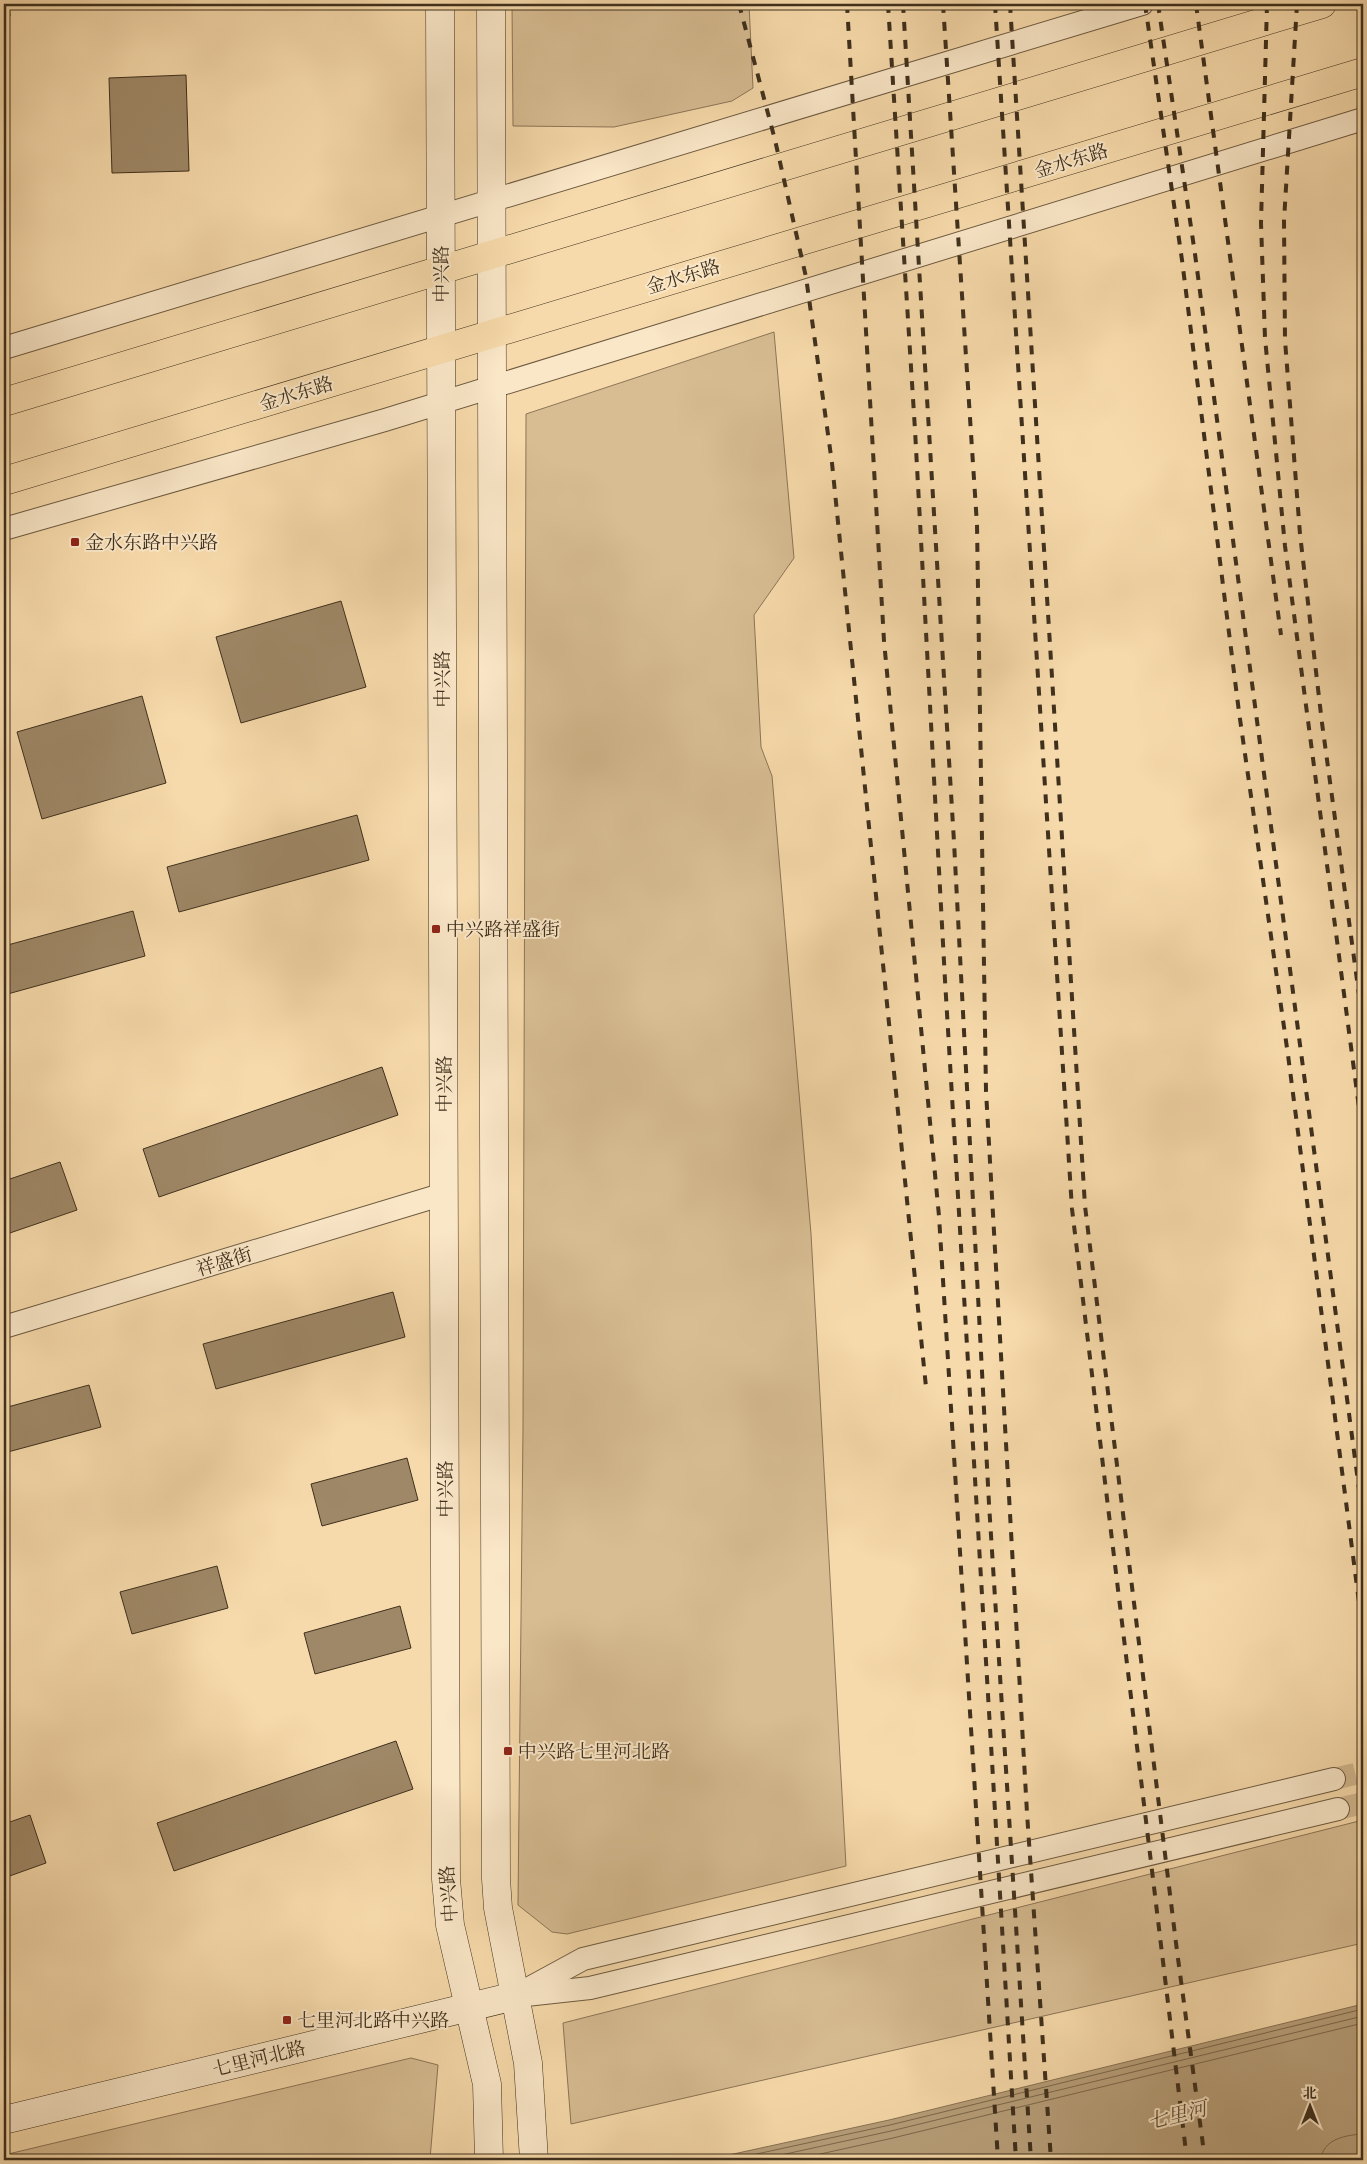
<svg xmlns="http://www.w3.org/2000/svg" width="1367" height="2164" viewBox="0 0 1367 2164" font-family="'Sorts Mill Goudy','Noto Serif SC',serif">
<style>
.green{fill:#d8bd93;stroke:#8c7658}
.water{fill:#b8a07b;stroke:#887355}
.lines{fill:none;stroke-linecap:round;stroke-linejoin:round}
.shore{stroke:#7c684c;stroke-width:1}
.building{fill:#9f8867;stroke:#3f301d}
.street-tunnel{stroke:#d2b88f;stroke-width:22;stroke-dasharray:22 11;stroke-linecap:butt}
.street-casing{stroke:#6d5a40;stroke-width:24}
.secondary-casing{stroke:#3f301d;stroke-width:29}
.primary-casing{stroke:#3f301d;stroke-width:29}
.street{stroke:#fae7c8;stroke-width:22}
.secondary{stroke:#fae7c8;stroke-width:28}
.primary{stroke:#f7daab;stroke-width:28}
.rail{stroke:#3f301d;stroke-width:4;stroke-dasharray:9 9;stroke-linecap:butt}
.poi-dot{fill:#8f2418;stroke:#fae7c8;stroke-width:2}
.labels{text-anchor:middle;stroke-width:4;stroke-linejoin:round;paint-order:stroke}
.street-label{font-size:19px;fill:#3f301d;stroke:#fae7c8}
.poi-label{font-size:19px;fill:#3f301d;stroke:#fae7c8;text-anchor:start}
.water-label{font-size:20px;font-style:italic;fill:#5d4c34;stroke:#fae7c8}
</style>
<rect width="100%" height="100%" fill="#f7daab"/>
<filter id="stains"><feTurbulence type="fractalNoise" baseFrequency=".004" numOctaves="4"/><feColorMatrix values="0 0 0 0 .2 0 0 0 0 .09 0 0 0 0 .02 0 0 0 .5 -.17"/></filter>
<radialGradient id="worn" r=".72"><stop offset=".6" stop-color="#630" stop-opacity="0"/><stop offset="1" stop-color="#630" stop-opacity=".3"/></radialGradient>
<g class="green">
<path d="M512 4H749L753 88 732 101 614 127 513 126Z"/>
<path d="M774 332 794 558 754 615 761 747 772 776 811 1234 846 1866 567 1934 552 1932 518 1905 523 1428 526 414Z"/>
<path d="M1363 1820V1943L571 2124 563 2023Z"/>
<path d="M411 2058 438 2065 430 2159 4 2160V2155Z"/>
</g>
<path class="water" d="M1363 2004V2153L1330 2160H706L889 2120Z"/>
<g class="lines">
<g class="shore">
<path d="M729 2160 890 2125 1363 2009"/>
<path d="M758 2160 891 2131 1363 2016"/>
<path d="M793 2160 893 2138 1363 2023"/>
<path d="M1321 2160C1322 2139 1346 2135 1363 2134"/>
</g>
</g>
<g class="building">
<path d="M4 4H9L10 16H4Z"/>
<path d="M186 75 189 171 112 173 109 78Z"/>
<path d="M341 601 366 687 241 723 216 637Z"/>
<path d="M142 696 166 783 42 819 17 732Z"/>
<path d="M357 815 369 860 179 912 167 867Z"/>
<path d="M133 911 145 956 4 995V946Z"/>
<path d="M382 1067 398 1115 159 1197 143 1149Z"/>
<path d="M60 1162 77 1210 4 1235V1181Z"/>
<path d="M393 1292 405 1337 216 1389 203 1344Z"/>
<path d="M89 1385 101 1427 4 1453V1408Z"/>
<path d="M407 1458 418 1500 322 1526 311 1484Z"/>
<path d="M217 1566 228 1608 132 1634 120 1592Z"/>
<path d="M400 1606 411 1648 315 1674 304 1633Z"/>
<path d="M396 1741 413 1789 174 1871 157 1823Z"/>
<path d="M30 1815 46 1863 4 1878V1824Z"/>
</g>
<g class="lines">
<g class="street-tunnel">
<path d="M1334 1779 1363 1772"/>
<path d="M1338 1809 1363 1803"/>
</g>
<defs>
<g id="street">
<path d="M4 348 1142 4"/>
<path d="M4 529 385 420 1363 119"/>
<path d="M4 1327 444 1194"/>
<path d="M526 1995 590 1988 1338 1809"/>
<path d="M515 1996 583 1959 1334 1779"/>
</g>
<g id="secondary">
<path d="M440 4 446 1879 450 1925 487 2084 489 2160"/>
<path d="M491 4 496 1879 498 1908 528 2063 534 2160"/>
<path d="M4 2120 515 1996"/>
</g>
<g id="primary">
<path d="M4 402 1322 4"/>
<path d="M4 481 1363 72"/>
</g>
</defs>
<use href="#street" class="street-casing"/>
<use href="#secondary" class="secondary-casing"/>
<use href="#primary" class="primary-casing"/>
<use href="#street" class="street"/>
<use href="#secondary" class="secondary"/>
<use href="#primary" class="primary"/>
<g class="rail">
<path d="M739 4 775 140 806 277 832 463 926 1387"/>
<path d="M847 4 884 641 939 1216 998 2160"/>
<path d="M888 4 915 430 945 980 1016 2160"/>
<path d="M903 4 954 842 989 1504 1031 2160"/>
<path d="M943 4 977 525 986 1091 1027 1813 1051 2160"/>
<path d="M995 4 1072 1209 1187 2160"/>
<path d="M1010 4 1085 1206 1177 1951 1205 2160"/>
<path d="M1145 4 1182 260 1239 712 1288 1055 1363 1633"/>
<path d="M1158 4 1195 254 1363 1519"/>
<path d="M1196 4 1281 635"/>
<path d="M1267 4 1261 223 1265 338 1285 546 1363 1138"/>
<path d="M1297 4 1284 221 1285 340 1300 534 1322 723 1363 1024"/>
</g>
</g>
<g class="poi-dot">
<rect x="70" y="537" width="10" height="10" rx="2.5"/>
<rect x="431" y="924" width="10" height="10" rx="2.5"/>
<rect x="503" y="1746" width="10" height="10" rx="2.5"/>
<rect x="282" y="2015" width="10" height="10" rx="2.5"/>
</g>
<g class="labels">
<g class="street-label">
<text transform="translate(1071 160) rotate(-17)" y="7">金水东路</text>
<text transform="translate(441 274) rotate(-90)" y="7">中兴路</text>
<text transform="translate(683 276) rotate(-17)" y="7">金水东路</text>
<text transform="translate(296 393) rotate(-17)" y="7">金水东路</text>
<text transform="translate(442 679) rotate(-90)" y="7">中兴路</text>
<text transform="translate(444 1084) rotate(-90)" y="7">中兴路</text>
<text transform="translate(224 1261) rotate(-17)" y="7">祥盛街</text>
<text transform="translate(445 1489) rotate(-90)" y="7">中兴路</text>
<text transform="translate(448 1894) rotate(-94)" y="7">中兴路</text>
<text transform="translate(259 2058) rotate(-14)" y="7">七里河北路</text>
</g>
<g class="poi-label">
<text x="85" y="549">金水东路中兴路</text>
<text x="446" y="936">中兴路祥盛街</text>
<text x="518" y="1758">中兴路七里河北路</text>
<text x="297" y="2027">七里河北路中兴路</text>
</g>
<g class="water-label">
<text transform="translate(1177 2115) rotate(-14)" y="7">七里河</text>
</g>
</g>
<rect width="1367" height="2164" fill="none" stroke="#f7daab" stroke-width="20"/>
<rect x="5" y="5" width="1357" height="2154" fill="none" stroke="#3f301d" stroke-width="2.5"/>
<rect x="10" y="10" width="1347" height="2144" fill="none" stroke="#3f301d"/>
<g transform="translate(1310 2106)" stroke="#fae7c8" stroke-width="4" paint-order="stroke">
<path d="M0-4L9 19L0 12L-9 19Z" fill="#3f301d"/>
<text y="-8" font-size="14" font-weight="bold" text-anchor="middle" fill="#3f301d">北</text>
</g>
<rect width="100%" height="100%" filter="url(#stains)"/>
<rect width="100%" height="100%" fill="url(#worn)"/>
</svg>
